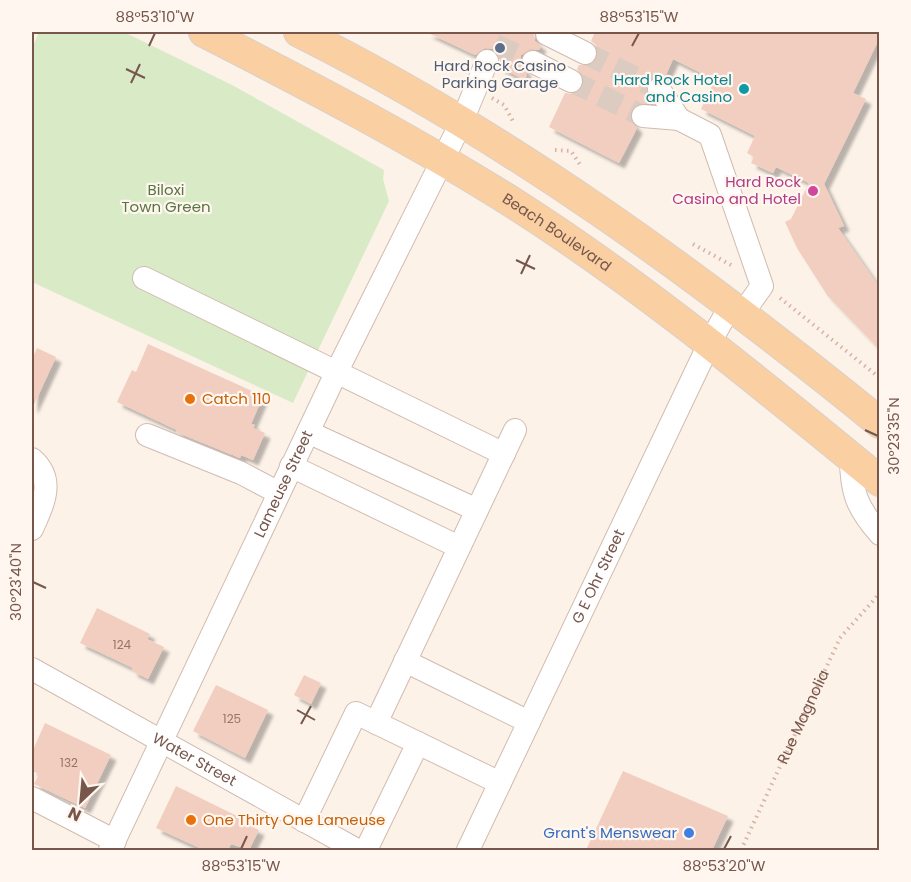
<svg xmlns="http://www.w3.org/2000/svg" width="911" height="882" viewBox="0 0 911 882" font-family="Poppins,sans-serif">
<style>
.green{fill:#d9eac6}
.building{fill:#f2cec0;filter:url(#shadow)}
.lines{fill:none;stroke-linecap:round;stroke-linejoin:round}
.minor-tunnel{stroke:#dbcbc1;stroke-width:22;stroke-dasharray:22 11;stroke-linecap:butt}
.minor-casing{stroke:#d1bbb0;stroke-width:24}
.major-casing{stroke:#d9d0cd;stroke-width:32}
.path{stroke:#d7b1a2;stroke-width:4;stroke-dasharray:1.5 4.5;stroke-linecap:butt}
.minor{stroke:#fff;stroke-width:22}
.major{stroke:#facfa2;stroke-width:30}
.ticks{fill:none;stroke:#77564c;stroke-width:2}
.service-dot{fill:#5c6f8a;stroke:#fff7ef;stroke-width:2}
.culture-dot{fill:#0f9aa8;stroke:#fff7ef;stroke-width:2}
.hotel-dot{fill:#d1479c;stroke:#fff7ef;stroke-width:2}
.food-dot{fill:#e8710a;stroke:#fff7ef;stroke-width:2}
.shop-dot{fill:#3f7fe0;stroke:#fff7ef;stroke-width:2}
.labels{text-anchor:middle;stroke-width:4.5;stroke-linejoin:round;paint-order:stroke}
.number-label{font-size:12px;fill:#967469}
.service-label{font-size:15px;fill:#4e5e75;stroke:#fff7ef}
.culture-label{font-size:15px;fill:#0d838f;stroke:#fff7ef;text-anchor:end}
.hotel-label{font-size:15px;fill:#b23c85;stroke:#fff7ef;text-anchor:end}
.park-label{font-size:15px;fill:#577641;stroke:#fff7ef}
.street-label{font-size:15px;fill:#77564c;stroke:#fff7ef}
.food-label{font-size:15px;fill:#c56008;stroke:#fff7ef;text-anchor:start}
.shop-label{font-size:15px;fill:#366cbe;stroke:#fff7ef;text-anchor:end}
.neatline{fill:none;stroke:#77564c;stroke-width:2}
.ticks-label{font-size:15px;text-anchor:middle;fill:#77564c}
</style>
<defs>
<filter id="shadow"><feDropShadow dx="5.5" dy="5.5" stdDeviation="1.5" flood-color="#0004"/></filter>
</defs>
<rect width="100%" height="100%" fill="#fcf2e8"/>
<path class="green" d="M39 32H124L234 86 384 170 383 179 389 201 293 403 32 282V48Z"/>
<g class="building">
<path d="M426 32H534L535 41 541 46 539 50 532 49 521 55 520 63 527 74 525 80 499 67 500 59 493 49 485 48 475 55Z"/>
<path d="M595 32H879V39L853 93 866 99 824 184 844 226 838 228 879 287V349L827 295 797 248 785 222 791 219 809 183 776 167 773 173 751 163 754 157 747 153 755 136 701 109 715 80 673 59 665 77 651 78 646 89 652 103 638 104 632 109 631 121 637 128 619 163 549 127 565 93 572 94 583 88 584 80 577 69 579 65H592L597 58V46L591 41Z"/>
<path d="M148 344 263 396 251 424 255 425 253 428 265 433 253 460 241 455 240 458 176 432 177 430 117 402 132 370 136 372Z"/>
<path d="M37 348 56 357 32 409V359Z"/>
<path d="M97 608 150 634 147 639 164 647 148 679 132 671 133 668 80 643Z"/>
<path d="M304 675 321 683 311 704 294 695Z"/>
<path d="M216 685 268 710 245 758 193 731Z"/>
<path d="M45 723 111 755 85 808 34 784 39 774 32 771V752Z"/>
<path d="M623 771 728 816 712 850H586Z"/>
<path d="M176 786 243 819 242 822 259 830 249 850 231 844 228 850H204L156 828Z"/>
</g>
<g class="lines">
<g class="minor-tunnel">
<path d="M495 45 533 62"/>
<path d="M585 53 659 89"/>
<path d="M571 81 643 116"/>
</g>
<defs>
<g id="minor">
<path d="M547 34 585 53"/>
<path d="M533 62 571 81"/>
<path d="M643 116 679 119 659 89"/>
<path d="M679 119 710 135 762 286 742 314"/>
<path d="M144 278 504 454"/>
<path d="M308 432 477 510"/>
<path d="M147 435 241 473 279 493"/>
<path d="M851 458C851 492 857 508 880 534"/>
<path d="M32 459C56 480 43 504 32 529"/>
<path d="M291 466 459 547"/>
<path d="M405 661 529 722"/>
<path id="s2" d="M32 669 357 850"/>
<path d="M376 723 515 430"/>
<path d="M32 798 115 841"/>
<path d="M304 821 356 713 500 783"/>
<path id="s3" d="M110 850 337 371 462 121 487 61"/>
<path d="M366 850 418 743"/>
<path id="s4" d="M468 850 710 342 731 305"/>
</g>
<g id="major">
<path id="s5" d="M204 32C310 86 417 142 518 206 646 288 762 385 880 481"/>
<path d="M299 32C509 137 698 275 880 423"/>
</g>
</defs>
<use href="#minor" class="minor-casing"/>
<use href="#major" class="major-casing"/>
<g class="path">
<path d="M492 98 504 105 514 123"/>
<path d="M555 150 571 151 581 166"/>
<path d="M693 244 731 265"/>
<path d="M780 298 880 378"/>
<path id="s1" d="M741 850 840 638 880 593"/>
</g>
<use href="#minor" class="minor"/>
<use href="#major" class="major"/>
</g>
<path class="ticks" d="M149 46 155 33M632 46 639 33M126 69 145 78M131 83 140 64M516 260 535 269M521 274 530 255M865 430 878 436M33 582 46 588M297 710 315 720M301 724 311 706M241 849 247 836M724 849 731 836"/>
<circle class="service-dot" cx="500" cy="48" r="6"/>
<circle class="culture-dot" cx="744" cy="89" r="6"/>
<circle class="hotel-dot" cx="813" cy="191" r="6"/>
<g class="food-dot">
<circle cx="190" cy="399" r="6"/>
<circle cx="191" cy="820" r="6"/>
</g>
<circle class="shop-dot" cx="689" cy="833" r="6"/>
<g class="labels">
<g class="number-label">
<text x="122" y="649">124</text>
<text x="232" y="723">125</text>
<text x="69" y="767">132</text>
</g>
<g class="service-label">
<text x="500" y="71">Hard Rock Casino<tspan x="500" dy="17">Parking Garage</tspan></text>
</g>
<g class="culture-label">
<text x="732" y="85">Hard Rock Hotel<tspan x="732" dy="17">and Casino</tspan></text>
</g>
<g class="hotel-label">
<text x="801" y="187">Hard Rock<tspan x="801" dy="17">Casino and Hotel</tspan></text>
</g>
<g class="park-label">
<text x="166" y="195">Biloxi<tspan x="166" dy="17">Town Green</tspan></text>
</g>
<g class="street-label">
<text dy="5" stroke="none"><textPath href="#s5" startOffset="406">Beach Boulevard</textPath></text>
<text dy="5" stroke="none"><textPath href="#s3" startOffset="405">Lameuse Street</textPath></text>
<text dy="5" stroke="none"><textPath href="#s4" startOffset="303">G E Ohr Street</textPath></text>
<text dy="5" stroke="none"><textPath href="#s1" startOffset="147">Rue Magnolia</textPath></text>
<text dy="5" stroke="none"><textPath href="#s2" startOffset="186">Water Street</textPath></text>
</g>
<g class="food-label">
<text x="202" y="404">Catch 110</text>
<text x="203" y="825">One Thirty One Lameuse</text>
</g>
<g class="shop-label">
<text x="677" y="838">Grant's Menswear</text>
</g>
</g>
<rect width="911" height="882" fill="none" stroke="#fff7ef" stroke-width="66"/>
<g transform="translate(81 801) rotate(206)" stroke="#fff7ef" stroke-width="4.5" paint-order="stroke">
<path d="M0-4.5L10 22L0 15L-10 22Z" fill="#77564c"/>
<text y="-9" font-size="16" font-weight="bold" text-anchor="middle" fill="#77564c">N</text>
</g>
<rect x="33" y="33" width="845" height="816" class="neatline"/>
<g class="ticks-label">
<text x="155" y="22">88°53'10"W</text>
<text x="639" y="22">88°53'15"W</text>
<text transform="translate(894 436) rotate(-90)" y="5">30°23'35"N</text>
<text transform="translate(16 582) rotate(-90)" y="5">30°23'40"N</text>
<text x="241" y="871">88°53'15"W</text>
<text x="724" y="871">88°53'20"W</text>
</g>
</svg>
